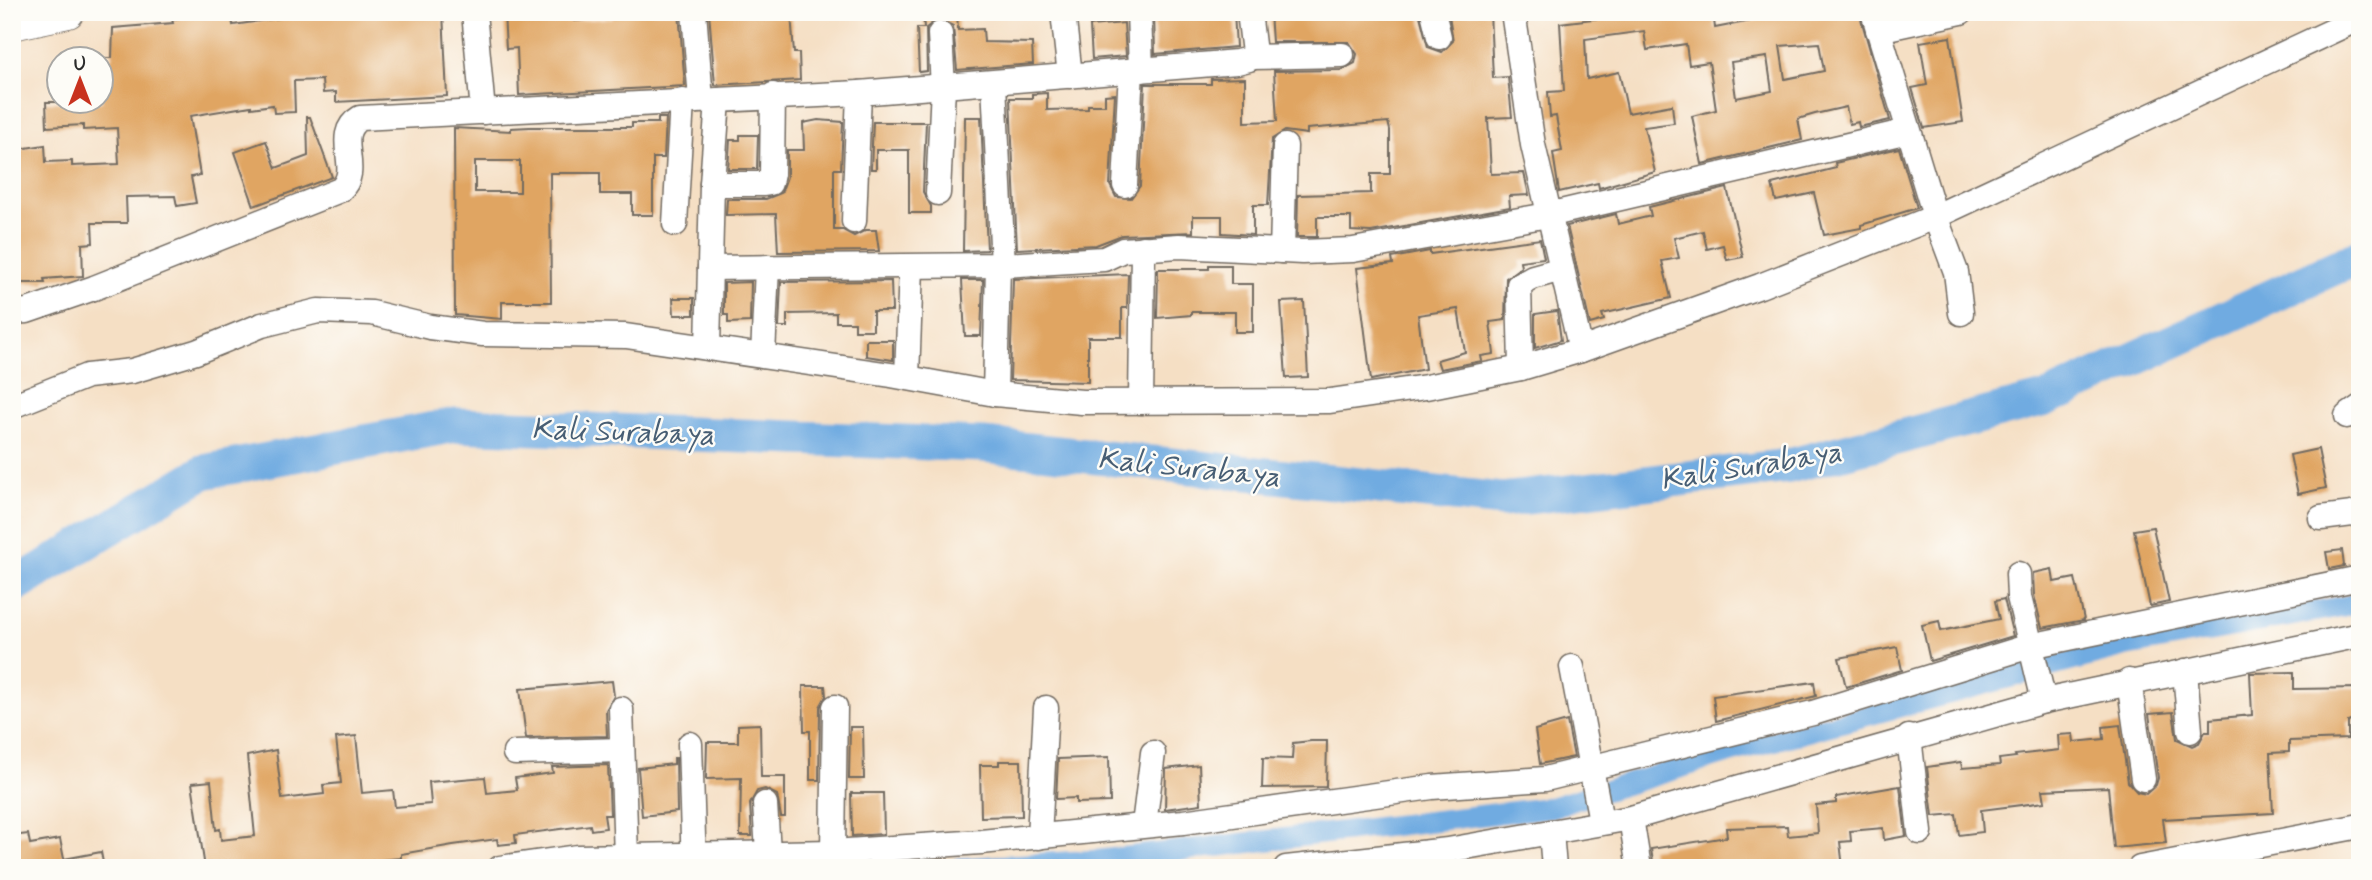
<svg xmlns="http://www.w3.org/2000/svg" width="2372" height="880" viewBox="0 0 2372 880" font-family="Mynerve,sans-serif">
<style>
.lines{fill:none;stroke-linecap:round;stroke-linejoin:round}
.canal{stroke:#70abe1;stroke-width:21}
.river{stroke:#70abe1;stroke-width:35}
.building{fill:#e0a562;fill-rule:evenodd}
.minor-casing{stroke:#726a61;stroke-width:27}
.major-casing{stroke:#726a61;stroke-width:34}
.minor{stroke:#fff;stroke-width:24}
.major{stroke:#fff;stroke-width:32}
.labels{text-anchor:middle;stroke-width:5;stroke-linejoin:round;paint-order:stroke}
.water-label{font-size:30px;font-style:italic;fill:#475e74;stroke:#fdfcf7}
</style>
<rect width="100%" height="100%" fill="#fdfcf7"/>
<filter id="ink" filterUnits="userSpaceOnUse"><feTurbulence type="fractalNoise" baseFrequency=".0143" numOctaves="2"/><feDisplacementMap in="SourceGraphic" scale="14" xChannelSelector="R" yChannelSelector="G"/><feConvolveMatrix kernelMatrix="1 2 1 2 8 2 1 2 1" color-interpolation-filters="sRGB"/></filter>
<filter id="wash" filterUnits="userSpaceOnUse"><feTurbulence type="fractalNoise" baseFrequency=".00686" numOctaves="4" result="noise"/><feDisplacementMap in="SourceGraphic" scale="28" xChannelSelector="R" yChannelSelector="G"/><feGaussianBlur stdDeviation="1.57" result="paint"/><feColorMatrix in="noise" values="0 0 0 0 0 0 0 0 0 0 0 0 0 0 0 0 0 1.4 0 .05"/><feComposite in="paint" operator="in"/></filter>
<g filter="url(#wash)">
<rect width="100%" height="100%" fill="#f5dfc4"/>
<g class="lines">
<path class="canal" d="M959 868 1100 860 1552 807 1742 749 2124 647 2360 603"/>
<path class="river" d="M12 587 203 472 456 425 983 445 1502 500 1789 466 2049 398 2360 256"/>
</g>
<g id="blocks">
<g class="building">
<path d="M229 12H231L233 25 281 18 280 12H443L447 96 336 102V92L323 93 322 80 294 81 295 112 274 113 273 105 251 108V106L190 116 200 175 191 177 196 203 177 206 175 196 126 197 127 223H92L93 243 82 244 83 276 44 279 45 283H12V150L45 145 46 162 72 161V166L119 164 117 128 83 130V125L47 127 46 102H102V58H112L113 28 173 23 172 19Z"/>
<path d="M504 12H574V21L613 18 612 12H679L685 86 519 95 517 48 506 49Z"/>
<path d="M709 12 791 14 794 53H799L800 80 715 85Z"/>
<path d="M923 12H957L958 30 983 29 984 42 1032 43 1033 64 957 70 953 26 938 19 926 28 927 71 919 72 917 28H924Z"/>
<path d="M1154 12H1234L1236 47 1155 54Z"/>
<path d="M1270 12H1419L1428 47 1442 52 1453 41 1449 15 1490 12 1493 78 1508 77 1512 117 1488 118 1491 174 1524 173 1529 195 1509 196 1510 207 1371 232 1351 231V217H1317V237H1297L1298 195 1371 193V174H1390V130L1388 122 1307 129V134L1285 131 1272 139 1268 205H1253V235L1222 233V216H1193V232L1122 235 1096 245 1017 249 1010 98H1032V94L1047 93V110L1088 109V105H1105V95L1115 94 1110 185 1116 197 1131 198 1140 186 1145 84H1211V79L1245 78V122L1277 121 1274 71 1342 70 1355 63 1357 54 1349 42H1272Z"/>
<path d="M1601 12H1713L1715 28 1797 12H1810V17L1859 12 1890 120 1859 127 1858 122 1850 124 1846 107 1815 114 1798 119 1802 140 1702 164 1692 116 1716 110 1709 62 1689 65 1686 44 1647 50 1644 31 1585 39 1587 79 1619 72 1628 113 1672 105 1674 123 1644 127 1655 172 1599 188 1598 183 1559 192 1553 153 1562 151 1556 116 1550 117 1548 92 1564 91 1560 23 1602 18ZM1819 43 1824 71 1785 79 1780 46ZM1767 57 1772 91 1736 98 1731 62Z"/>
<path d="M1124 23 1126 56 1092 59 1090 26Z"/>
<path d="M1950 37 1963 122 1924 128 1912 88 1927 85 1920 42Z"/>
<path d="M307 117H310L332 177 254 206 235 152 266 141 276 168 308 156Z"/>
<path d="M965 117H981L987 250 963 251Z"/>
<path d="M658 118H666L664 158H653V215H632V194H600V173H550L551 302H502V319L455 315 454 128 511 131V128L530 127H632V123H658ZM475 161H520V192H475Z"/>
<path d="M818 120 843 122 841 169H834V230H843L854 236 866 230H876L879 251 778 252 776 214 726 215 727 199H766L781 193 787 177V150H804L803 123Z"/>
<path d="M873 122H926L923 192 931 206V213H909V150H876V169H871Z"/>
<path d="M740 135H758L757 169H728L730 140H740Z"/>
<path d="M1899 148 1917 208 1861 225V228L1824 235 1814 193 1776 201 1772 184 1836 168 1835 163Z"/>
<path d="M1727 188 1743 257 1727 260 1723 245 1707 249 1703 231 1674 238 1679 258 1662 261 1671 298 1602 314 1604 320 1590 324 1567 226 1616 214 1618 224 1651 216 1649 207Z"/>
<path d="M1540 239 1544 258 1520 261 1521 267 1506 278 1505 320 1490 322 1494 354 1481 356 1482 361 1440 369 1437 360 1465 352 1458 309 1418 315 1425 369 1371 380 1357 268 1393 264 1392 258 1430 251V254Z"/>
<path d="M1209 265H1231V284H1253V332H1235V312H1191V315L1157 318 1158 269H1209Z"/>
<path d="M1128 274 1127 308H1122V337H1088V382L1010 380 1013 279Z"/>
<path d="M962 280H983L981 336H965Z"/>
<path d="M891 281 892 311H873V330H855V322H836V313L787 314V327H779L781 282Z"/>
<path d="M751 282 750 322 728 323V315H724V283Z"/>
<path d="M673 298H694V315H674Z"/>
<path d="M1304 301 1308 377 1286 378 1281 302Z"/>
<path d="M1557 311 1561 340 1535 348V314Z"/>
<path d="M866 340H893V360L866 356Z"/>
<path d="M2318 449 2326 488 2298 494 2290 455Z"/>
<path d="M2153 527 2169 602 2150 606 2134 530Z"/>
<path d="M2342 550 2344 566 2329 569 2326 552Z"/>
<path d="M2052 569 2054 582 2075 578 2084 620 2042 628 2034 595 2033 573Z"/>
<path d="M2004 599 2013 636 1930 661 1922 625 1939 621 1941 631 1999 619 1995 601Z"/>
<path d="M1897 647 1902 670 1846 687 1839 658Z"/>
<path d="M2294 672V689L2360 688V717L2348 722V739L2289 741V752L2270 753 2273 813 2163 819 2166 843 2114 848 2108 787 2043 790 2045 802 1981 810 1983 832 1959 835 1956 814 1933 816 1927 767 1961 762 1962 768 2000 765 1999 759 2016 757 2015 755 2059 750 2058 735 2073 734 2074 742 2104 739 2103 727 2120 725 2128 782 2137 792 2146 794 2156 785 2158 778 2149 714 2173 712 2177 739 2192 746 2199 743 2205 732H2210V719L2252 715 2250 673Z"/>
<path d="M612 681 614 696 606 710 607 736 526 738 520 689Z"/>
<path d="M1814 682 1816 696 1716 721 1713 696Z"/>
<path d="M803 686H825L826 696 820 707 819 780H810V731H804Z"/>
<path d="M1567 721 1574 757 1540 764 1535 730Z"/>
<path d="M760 724 761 777H785V817H781L777 795 765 789 757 791 750 804 752 836H740L741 778 706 779 707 742H738V725Z"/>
<path d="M850 727H863L864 779H849Z"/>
<path d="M356 736 362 793 393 790 395 807 431 804 429 782 485 777 487 793 517 790 515 778 553 773 552 767 608 765 610 815H604L606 828 591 830 590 825 515 835 516 843 498 845 497 839 453 845 401 854V858L370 861 205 868 192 783 211 781 216 830 220 829 221 840 255 836 247 756 276 750 282 799 324 794 323 785 341 783 336 738Z"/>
<path d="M1311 741H1327L1326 787 1262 788 1263 758 1292 759 1293 743Z"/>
<path d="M1109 757 1110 802 1076 803V798L1056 799 1058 759Z"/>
<path d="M674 758H676L677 812 642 816 638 768 674 764Z"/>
<path d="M999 761H1021L1022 816 981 817 980 765H999Z"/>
<path d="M1199 765 1201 804 1165 809 1166 769Z"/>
<path d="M1900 786 1906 836 1884 840 1883 828 1850 831 1851 841 1840 842 1843 868H1654L1651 849 1727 837 1726 828 1787 826 1788 836 1818 833 1816 805 1836 803V797Z"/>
<path d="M851 793H883L884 834 852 836Z"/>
<path d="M28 834 30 844 60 839 64 859 101 852 104 868H14L12 836Z"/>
</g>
</g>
</g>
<g filter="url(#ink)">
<use href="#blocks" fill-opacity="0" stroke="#726a61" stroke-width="2"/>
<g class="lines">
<defs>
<g id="minor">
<path d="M474 12 483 112"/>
<path d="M694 12 701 100"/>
<path d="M1063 12 1070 76"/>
<path d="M1139 12 1141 70"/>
<path d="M1433 12 1439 37"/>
<path d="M1513 12 1533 145 1581 350"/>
<path d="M1873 12 1935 216 1956 272 1961 313"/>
<path d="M1878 30 1961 12"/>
<path d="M1252 57 1342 55"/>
<path d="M994 84 1003 265"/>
<path d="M718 100 712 184H764L770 183 772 174 773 95"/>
<path d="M1125 185 1131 71"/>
<path d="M938 193 943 87 940 34"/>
<path d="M854 221 859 93"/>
<path d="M675 224 682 101"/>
<path d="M1282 251 1285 146"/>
<path d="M710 268 1003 265 1104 259 1123 250 1179 246 1302 252 1353 250 1548 215 1908 131"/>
<path d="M12 312 27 311 94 288 340 190C364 170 331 135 360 118L859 93 1237 62 1249 59 1254 53 1249 12"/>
<path d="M708 348 712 184"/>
<path d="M763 356 767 267"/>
<path d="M1521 368 1519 285 1533 277 1562 269"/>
<path d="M907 377 911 267"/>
<path d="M995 394 998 265"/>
<path d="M1141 402 1143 248"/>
<path d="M12 406 87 376 132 371 196 352 262 325 318 311 372 313 430 327 483 334 626 336 891 375 995 394 1082 402 1330 401 1426 387 1521 368 1581 350 1760 286 1930 219 2360 18"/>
<path d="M2347 416 2360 407"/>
<path d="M2321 518 2360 513"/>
<path d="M2018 574 2019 597 2044 701"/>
<path d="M1572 667 1601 821"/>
<path d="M2185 671 2190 731"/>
<path d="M2129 681 2143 779"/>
<path d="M621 709 626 857"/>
<path d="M1909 737 1920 832"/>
<path d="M690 744 694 868"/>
<path d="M515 753 622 750"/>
<path d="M765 804 768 852"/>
<path d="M1631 818 1639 868"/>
<path d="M1144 825 1153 753"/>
<path d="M1551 832 1554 868"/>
<path d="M1039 837 1046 708"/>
<path d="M833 852 835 707"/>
<path d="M500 868 578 857 833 852 981 842 1183 822 1432 787 1545 779 1813 713 2030 646 2360 578"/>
<path d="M1286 868 1448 850 1631 818 2044 701 2360 635"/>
<path d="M2140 868 2360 826"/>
</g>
<path id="major" d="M12 24 68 12"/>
</defs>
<use href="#minor" class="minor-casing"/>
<use href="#major" class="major-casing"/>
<use href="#minor" class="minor"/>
<use href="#major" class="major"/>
</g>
</g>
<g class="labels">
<g class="water-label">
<text transform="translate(623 431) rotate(2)" y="10">Kali Surabaya</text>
<text transform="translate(1751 465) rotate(-9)" y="10">Kali Surabaya</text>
<text transform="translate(1189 467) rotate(6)" y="10">Kali Surabaya</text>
</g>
</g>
<rect width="2372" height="880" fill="none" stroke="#fdfcf7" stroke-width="42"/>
<g transform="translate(80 80)"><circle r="33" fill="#fdfcf7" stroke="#a9a8a5" stroke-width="2"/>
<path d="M0-5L12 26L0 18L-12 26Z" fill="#c8321e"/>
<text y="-10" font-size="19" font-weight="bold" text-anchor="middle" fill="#2b2b2b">U</text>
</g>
</svg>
